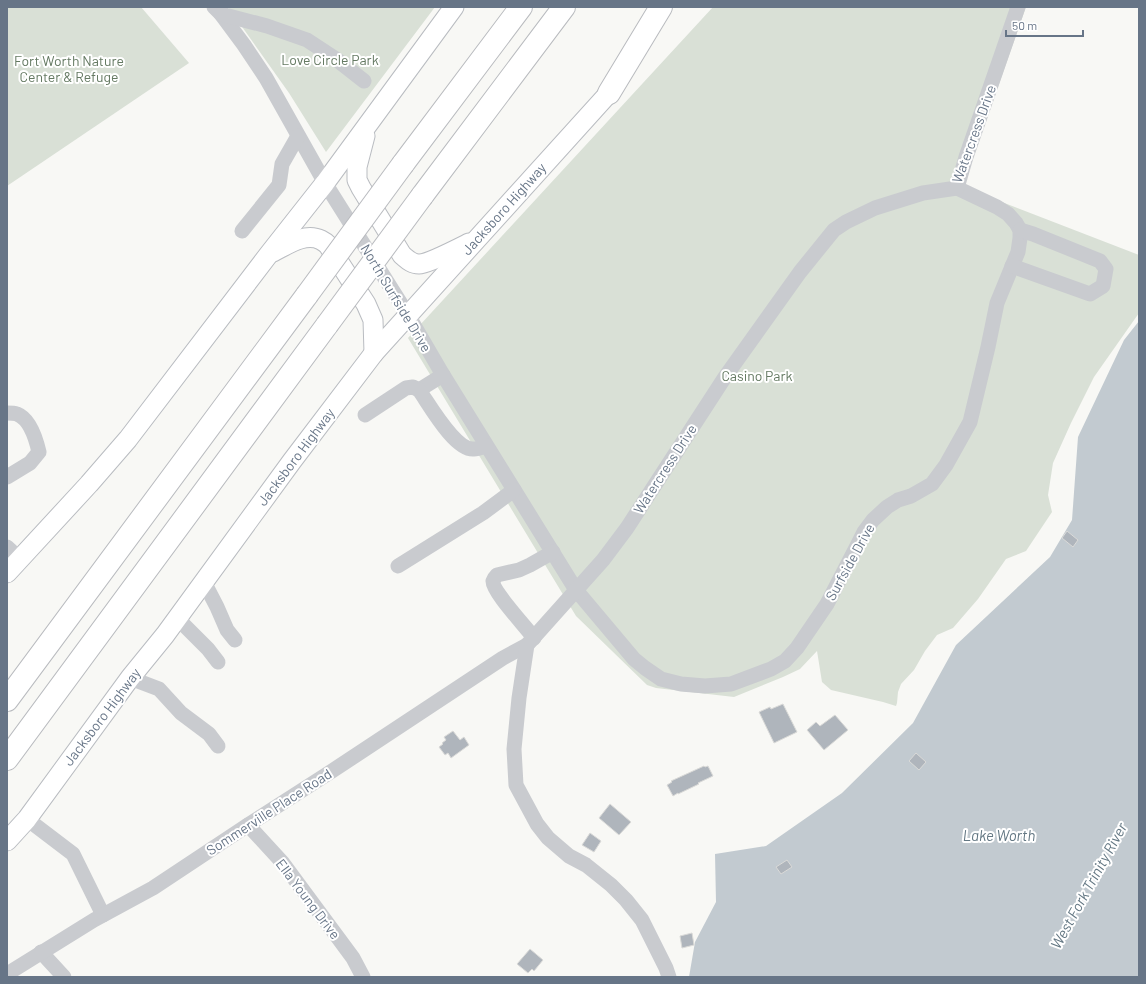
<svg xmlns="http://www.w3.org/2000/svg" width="1146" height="984" viewBox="0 0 1146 984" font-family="Barlow,sans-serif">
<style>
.green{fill:#d9e0d6}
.water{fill:#c2cad0}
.building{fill:#afb5bc;stroke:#dadad8}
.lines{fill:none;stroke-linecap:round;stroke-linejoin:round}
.major-casing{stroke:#b9bcc1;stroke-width:21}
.highway-casing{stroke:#b9bbbf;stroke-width:24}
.minor{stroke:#c9cbcf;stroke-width:15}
.major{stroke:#fff;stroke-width:19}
.highway{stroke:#fff;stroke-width:22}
.highway-bridge-casing{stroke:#b9bbbf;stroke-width:24;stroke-linecap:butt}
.highway-bridge{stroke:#fff;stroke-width:22}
.labels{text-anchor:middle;stroke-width:4;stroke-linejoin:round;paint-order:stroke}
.park-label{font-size:14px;fill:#647962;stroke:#fff}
.street-label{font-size:14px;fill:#677587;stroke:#fff}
.water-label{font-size:15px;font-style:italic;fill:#637783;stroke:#fff}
</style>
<rect width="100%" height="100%" fill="#f8f8f5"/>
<g class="green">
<path d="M7 7H141L189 63 7 186Z"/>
<path d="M228 7H435L326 152 289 93Z"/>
<path d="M713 7H1026L963 187 1139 255V313L1094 377 1071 423 1053 463 1048 495 1052 512 1026 551 1006 559 978 599 953 628 937 635 925 651 914 670 901 684 898 692 897 703 896 706 883 702 831 690 822 682 817 651 800 669 783 677 734 697 656 688 647 685 576 616 408 338Z"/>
</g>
<path class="water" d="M1139 321V977H689L695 942 716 902 715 854 766 846 842 793 913 723 956 645 1050 557 1072 520 1078 437 1124 340Z"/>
<g class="building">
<path d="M1067 531 1078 540 1073 547 1062 538Z"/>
<path d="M783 704 797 732 774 743 759 712 770 707 771 709Z"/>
<path d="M835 715 848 730 824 750 807 730 816 722 820 726Z"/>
<path d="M453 731 460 740 464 737 469 745 451 758 448 753 445 755 439 747 443 744 442 743 446 740 444 737Z"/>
<path d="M916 753 926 762 919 770 909 761Z"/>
<path d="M704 766 705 767 708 766 713 776 698 783 699 784 678 794V793L673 796 667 785 672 782 671 781Z"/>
<path d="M610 804 631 822 619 835 599 818Z"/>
<path d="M590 833 601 841 594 852 582 845Z"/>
<path d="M787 860 792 867 781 874 776 867Z"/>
<path d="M692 933 694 945 682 948 680 936Z"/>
<path d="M530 949 543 960 534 971 532 969 528 973 517 964Z"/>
</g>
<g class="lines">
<defs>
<g id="major">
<path d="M365 136 357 167V180L361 188 402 255C407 259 411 264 419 264 428 264 459 248 469 243"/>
<path d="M273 252C287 245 305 232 321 240 323 241 326 243 328 245L366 304 373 320 374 353"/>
<path d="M7 573 89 484 128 439 269 254 325 183 454 7"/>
<path d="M7 841 27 819 130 678 165 635 292 461 374 353 609 93"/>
</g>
<g id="highway">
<path d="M609 93 661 7"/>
<path d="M403 164 521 7"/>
<path d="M422 196 564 7"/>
<path d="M7 700 307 295"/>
<path d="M7 759 327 325"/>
</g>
</defs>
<use href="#major" class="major-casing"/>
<use href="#highway" class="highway-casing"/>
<g class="minor">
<path d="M214 7 221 14 244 45 266 78 325 183 408 315 443 375 576 590 634 659 645 668 661 679 681 684 705 686 731 684 771 669 785 661 797 648 827 604 857 546 864 532 873 520 887 507 898 500 911 496 932 484 946 465 970 422 988 347 997 303 1018 252 1020 238V230L1016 223 1008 214 997 207 957 188"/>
<path d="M221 14 267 26 307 40 336 59 364 81"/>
<path d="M242 231 279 185 282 164 298 136"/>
<path d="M1012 266 1090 294 1103 286 1106 269 1100 261 1033 234 1020 230"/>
<path d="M419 390 443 375"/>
<path d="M7 413C10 413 14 413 17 414 30 419 36 439 39 452L30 463 7 477"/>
<path d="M365 415 406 388 413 387 419 390C429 404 455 451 474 449 478 449 483 447 486 446"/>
<path d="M7 547 20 559"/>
<path d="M398 566 483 513 514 490"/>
<path d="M204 582 217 607 227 630 235 640"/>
<path d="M177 618 208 649 218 662"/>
<path d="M534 638C527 628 492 591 493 581 494 578 495 577 497 575L519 570 530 565 553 552"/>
<path d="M130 678 159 689 181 713 209 734 218 746"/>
<path d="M27 819 73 854 103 915"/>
<path d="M248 825 282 862 353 958 363 977"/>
<path d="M41 952 64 977"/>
<path d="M7 974 94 920 153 888 248 825 332 771 503 658 527 645"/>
<path d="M669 977 666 968 642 920 626 900 611 885 586 865 569 856 548 838 537 824 516 785 514 749 519 698 527 645 603 560 627 528 725 377 800 272 834 230 846 222 875 208 923 193 957 188 966 157 1018 7"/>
</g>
<use href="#major" class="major"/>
<use href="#highway" class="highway"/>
<defs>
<g id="highway-bridge">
<path d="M307 295 403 164"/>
<path d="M327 325 422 196"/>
</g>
</defs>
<use href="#highway-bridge" class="highway-bridge-casing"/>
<use href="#highway-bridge" class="highway-bridge"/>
</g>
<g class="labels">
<g class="park-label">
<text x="330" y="65">Love Circle Park</text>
<text x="69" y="66">Fort Worth Nature<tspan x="69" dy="16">Center &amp; Refuge</tspan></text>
<text x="757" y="381">Casino Park</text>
</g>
<g class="street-label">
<text transform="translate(974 134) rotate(-70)" y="5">Watercress Drive</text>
<text transform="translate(504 209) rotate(-48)" y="5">Jacksboro Highway</text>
<text transform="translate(396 298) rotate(59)" y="5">North Surfside Drive</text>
<text transform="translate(296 457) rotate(-53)" y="5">Jacksboro Highway</text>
<text transform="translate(665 469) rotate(-57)" y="5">Watercress Drive</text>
<text transform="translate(850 562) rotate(-61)" y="5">Surfside Drive</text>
<text transform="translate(102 717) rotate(-53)" y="5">Jacksboro Highway</text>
<text transform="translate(269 812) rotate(-33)" y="5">Sommerville Place Road</text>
<text transform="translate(308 899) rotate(53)" y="5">Ella Young Drive</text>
</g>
<g class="water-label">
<text x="999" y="841">Lake Worth</text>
<text transform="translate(1089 886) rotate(-61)" y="5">West Fork Trinity River</text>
</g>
</g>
<rect width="1146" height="984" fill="none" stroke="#677587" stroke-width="16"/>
<path d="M1006 30v6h77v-6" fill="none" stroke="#677587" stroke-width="2"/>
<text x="1012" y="30" font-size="12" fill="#677587" stroke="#ffffff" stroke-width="3" paint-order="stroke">50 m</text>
</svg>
